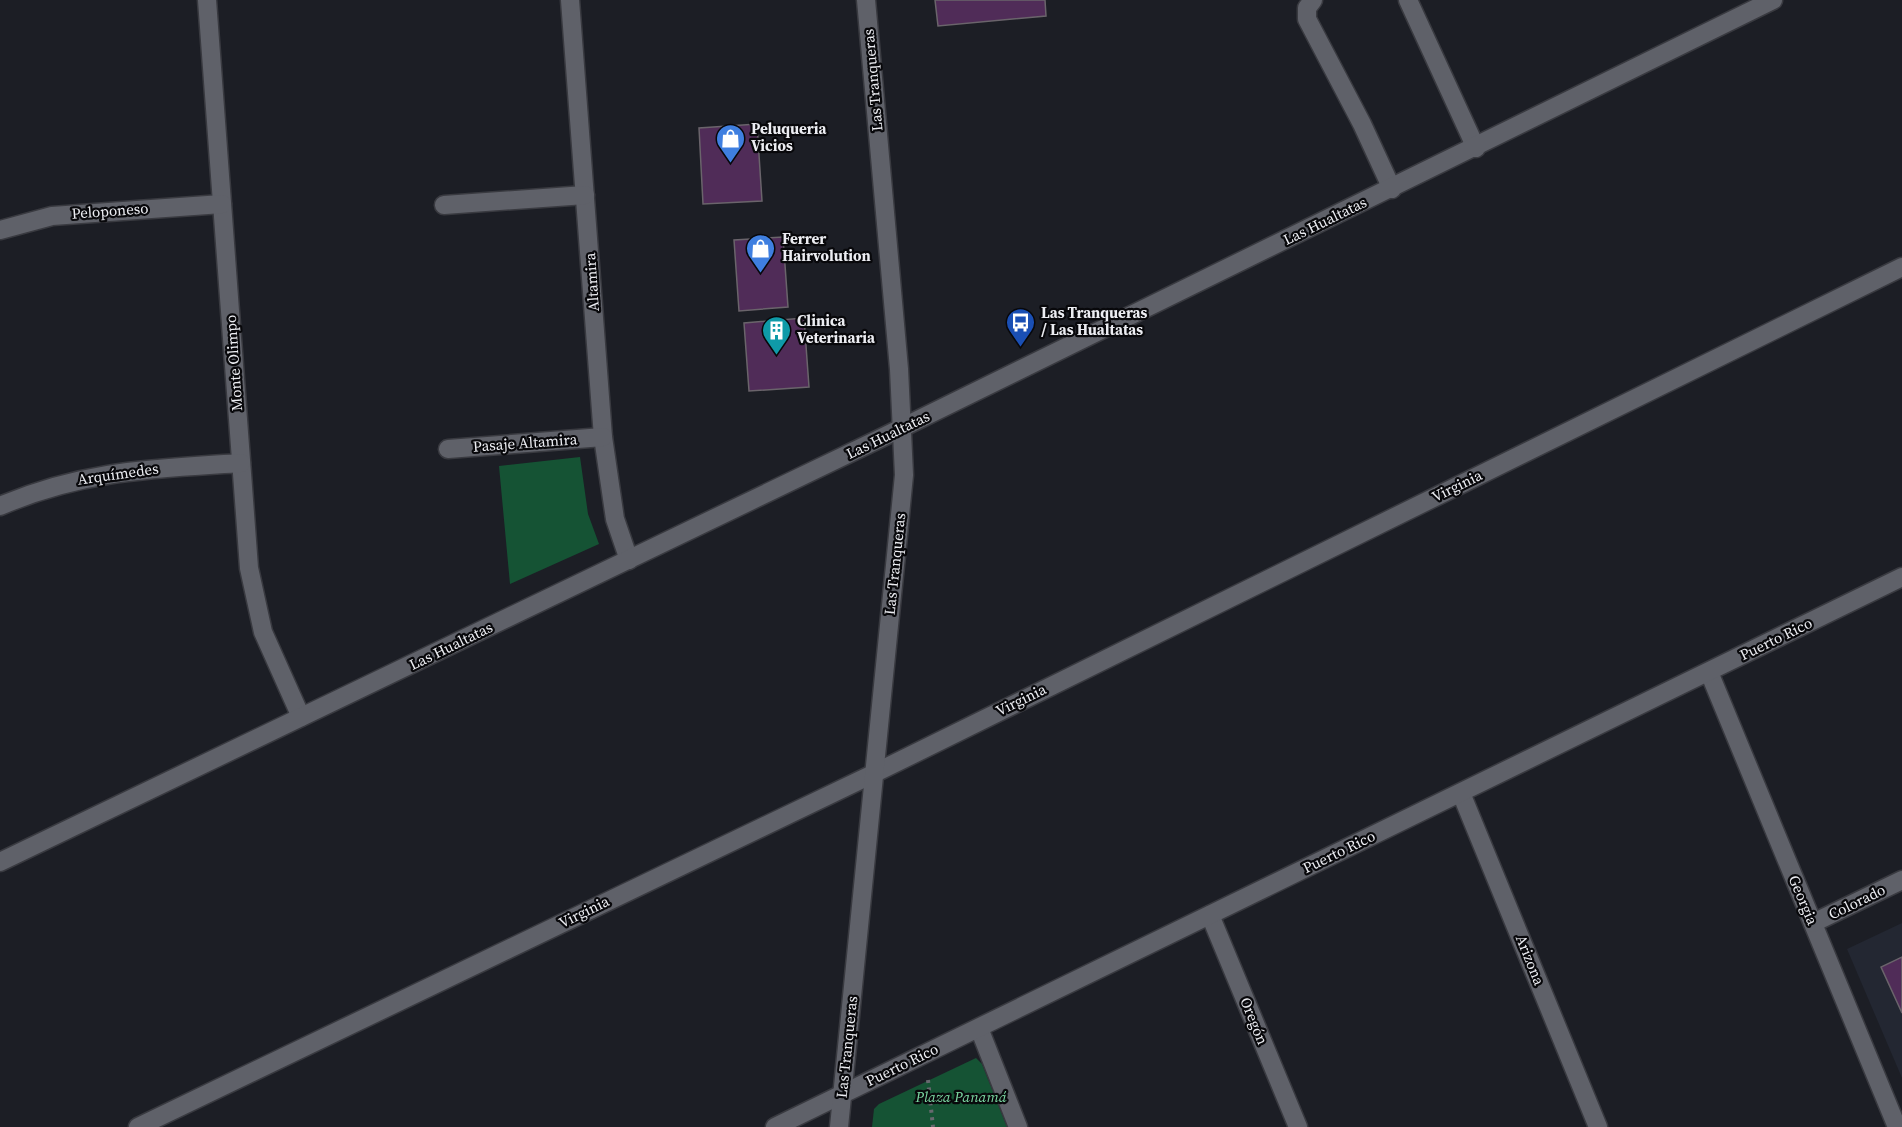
<svg xmlns="http://www.w3.org/2000/svg" width="1902" height="1127" viewBox="0 0 1902 1127" font-family="'Source Serif 4',serif">
<style>
.built{fill:#232732}
.green{fill:#155334}
.building{fill:#502c58;stroke:#6a646b;stroke-width:1.5}
.lines{fill:none;stroke-linecap:round;stroke-linejoin:round}
.lane-casing{stroke:#393a40;stroke-width:21}
.street-casing{stroke:#393a40;stroke-width:21}
.secondary-casing{stroke:#393a40;stroke-width:21}
.path{stroke:#67696f;stroke-width:4;stroke-dasharray:3 4.5;stroke-linecap:butt}
.lane{stroke:#5f6169;stroke-width:18}
.street{stroke:#5f6169;stroke-width:18}
.secondary{stroke:#5f6169;stroke-width:18}
.labels{text-anchor:middle;stroke-width:4.5;stroke-linejoin:round;paint-order:stroke}
.street-label{font-size:15px;fill:#ecedf2;stroke:#08080b}
.poi-label{font-size:15px;font-weight:bold;fill:#ecedf2;stroke:#08080b;text-anchor:start}
.park-label{font-size:15px;font-style:italic;fill:#7ad5a0;stroke:#08080b}
</style>
<rect width="100%" height="100%" fill="#1c1e25"/>
<path class="built" d="M1902 923V1078L1847 949Z"/>
<g class="green">
<path d="M580 457 588 514 599 544 510 584 499 466Z"/>
<path d="M976 1058 982 1064 1007 1127H872L874 1109 879 1104Z"/>
</g>
<g class="building">
<path d="M935 0H1045L1046 16 938 26Z"/>
<path d="M757 124 762 201 703 204 699 128Z"/>
<path d="M783 237 788 307 739 311 734 240Z"/>
<path d="M804 318 809 387 749 391 744 323Z"/>
<path d="M1902 957V1013L1881 967Z"/>
</g>
<g class="lines">
<defs>
<g id="lane">
<path d="M1313 0 1307 8V19L1362 124 1392 189"/>
<path d="M1408 0 1476 148"/>
</g>
<g id="street">
<path d="M207 0 249 568 263 632 301 717"/>
<path d="M570 0 603 437 615 519 629 560"/>
<path d="M444 205 585 195"/>
<path d="M0 230 52 216 222 204"/>
<path d="M448 449 603 437"/>
<path d="M0 506C85 470 151 469 241 463"/>
<path d="M1709 672 1897 1127"/>
<path d="M1461 793 1598 1127"/>
<path d="M1210 915 1298 1127"/>
<path d="M1813 923 1902 880"/>
<path d="M979 1028 1018 1127"/>
<path d="M138 1127 875 773 1902 267"/>
<path d="M775 1127 1902 577"/>
</g>
<g id="secondary">
<path d="M0 862 877 440 1773 0"/>
<path d="M839 1127 904 475 899 369 866 0"/>
</g>
</defs>
<use href="#lane" class="lane-casing"/>
<use href="#street" class="street-casing"/>
<use href="#secondary" class="secondary-casing"/>
<path class="path" d="M928 1080 933 1127"/>
<use href="#lane" class="lane"/>
<use href="#street" class="street"/>
<use href="#secondary" class="secondary"/>
</g>
<defs>
<symbol id="shop-pin" viewBox="-11 -11 22 30"><path d="M0 17L-7.5 6A9.5 9.5 0 1 1 7.5 6Z" fill="#3f7fe0" stroke="#08080b"/><path d="M-5-2.5h2.3a2.7 3.5 0 0 1 5.4 0H5L5.5 6h-11ZM-1.5-2.5h3a1.5 2.3 0 0 0-3 0Z" fill="#fff"/></symbol>
<symbol id="bus-pin" viewBox="-11 -11 22 30"><path d="M0 17L-7.5 6A9.5 9.5 0 1 1 7.5 6Z" fill="#1a4fb4" stroke="#08080b"/><path d="M-5-6H5V4H4V6H2V4H-2V6H-4V4H-5ZM-3.5-4V0h7V-4ZM-3.5 1.2v1.5H-2V1.2ZM2 1.2v1.5H3.5V1.2Z" fill="#fff"/></symbol>
<symbol id="building-pin" viewBox="-11 -11 22 30"><path d="M0 17L-7.5 6A9.5 9.5 0 1 1 7.5 6Z" fill="#0f9aa8" stroke="#08080b"/><path d="M-4-6H4V6H1V3H-1V6H-4ZM-2.5-4.3h1.7v1.8h-1.7ZM.8-4.3h1.7v1.8H.8ZM-2.5-1h1.7V.8h-1.7ZM.8-1h1.7V.8H.8Z" fill="#fff"/></symbol>
</defs>
<g fill-rule="evenodd">
<use href="#shop-pin" x="714" y="122" width="33" height="45"/>
<use href="#shop-pin" x="744" y="232" width="33" height="45"/>
<use href="#bus-pin" x="1004" y="306" width="33" height="45"/>
<use href="#building-pin" x="760" y="314" width="33" height="45"/>
</g>
<g class="labels">
<g class="street-label">
<text transform="translate(873 80) rotate(-95)" y="5">Las Tranqueras</text>
<text transform="translate(110 211) rotate(-4)" y="5">Peloponeso</text>
<text transform="translate(1325 221) rotate(-26)" y="5">Las Hualtatas</text>
<text transform="translate(592 282) rotate(-94)" y="5">Altamira</text>
<text transform="translate(234 363) rotate(-94)" y="5">Monte Olimpo</text>
<text transform="translate(888 435) rotate(-26)" y="5">Las Hualtatas</text>
<text transform="translate(525 443) rotate(-4)" y="5">Pasaje Altamira</text>
<text transform="translate(118 474) rotate(-8)" y="5">Arquímedes</text>
<text transform="translate(1457 486) rotate(-26)" y="5">Virginia</text>
<text transform="translate(895 564) rotate(-84)" y="5">Las Tranqueras</text>
<text transform="translate(1776 639) rotate(-26)" y="5">Puerto Rico</text>
<text transform="translate(451 646) rotate(-26)" y="5">Las Hualtatas</text>
<text transform="translate(1021 700) rotate(-26)" y="5">Virginia</text>
<text transform="translate(1339 852) rotate(-26)" y="5">Puerto Rico</text>
<text transform="translate(1803 900) rotate(67)" y="5">Georgia</text>
<text transform="translate(1857 902) rotate(-26)" y="5">Colorado</text>
<text transform="translate(584 912) rotate(-26)" y="5">Virginia</text>
<text transform="translate(1530 960) rotate(68)" y="5">Arizona</text>
<text transform="translate(1254 1021) rotate(68)" y="5">Oregón</text>
<text transform="translate(847 1047) rotate(-84)" y="5">Las Tranqueras</text>
<text transform="translate(902 1065) rotate(-26)" y="5">Puerto Rico</text>
</g>
<g class="poi-label">
<text x="751" y="134">Peluqueria<tspan x="751" dy="17">Vicios</tspan></text>
<text x="782" y="244">Ferrer<tspan x="782" dy="17">Hairvolution</tspan></text>
<text x="1041" y="318">Las Tranqueras<tspan x="1041" dy="17">/ Las Hualtatas</tspan></text>
<text x="797" y="326">Clinica<tspan x="797" dy="17">Veterinaria</tspan></text>
</g>
<g class="park-label">
<text x="961" y="1102">Plaza Panamá</text>
</g>
</g>
</svg>
